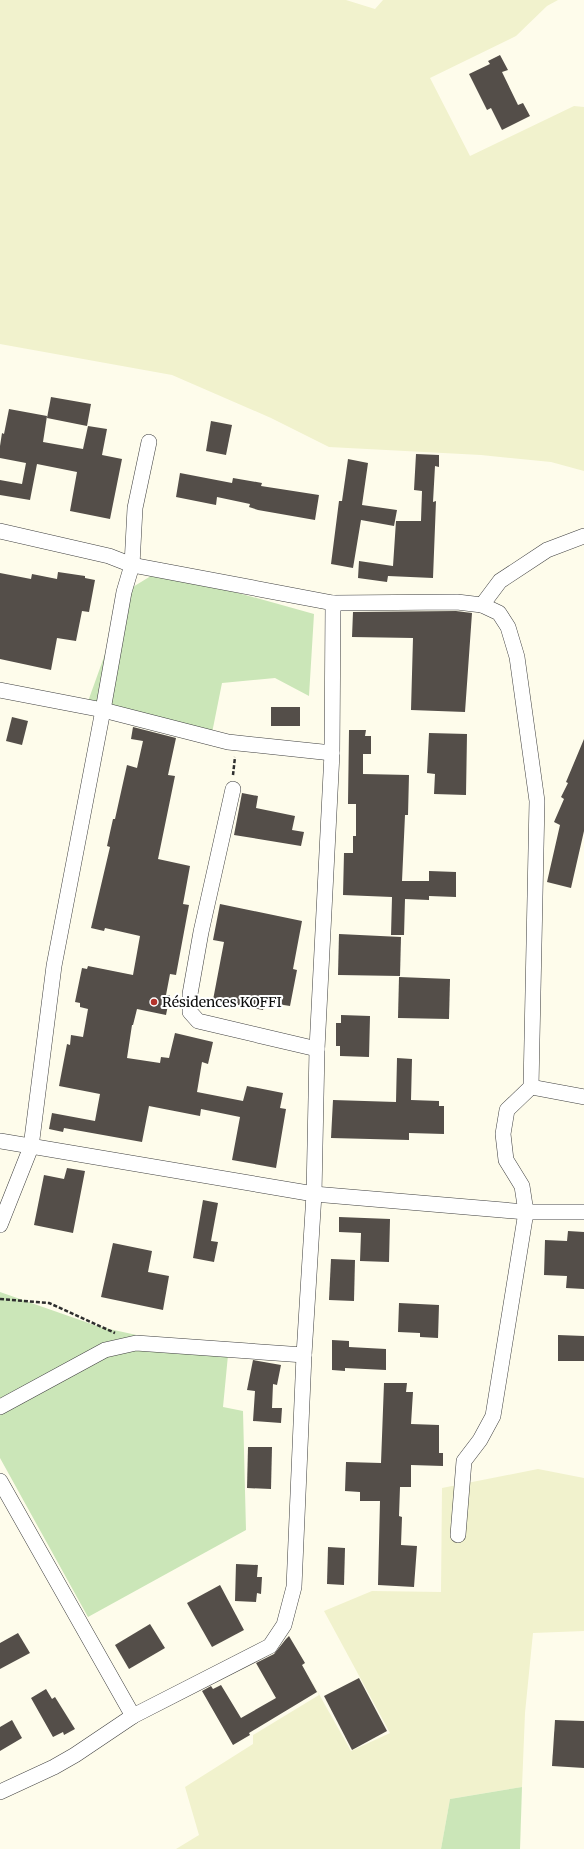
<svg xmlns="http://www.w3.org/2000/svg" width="584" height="1849" viewBox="0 0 584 1849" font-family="Merriweather,serif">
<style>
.farmland{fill:#f1f2cd}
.green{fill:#cbe6b8}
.building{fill:#544e49}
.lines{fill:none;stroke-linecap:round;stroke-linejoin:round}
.minor-casing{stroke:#3f3f3f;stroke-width:16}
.path{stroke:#2e2e2e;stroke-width:2.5;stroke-dasharray:4 2;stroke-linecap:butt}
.minor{stroke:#fff;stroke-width:15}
.poi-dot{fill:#b3342c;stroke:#fff;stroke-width:1.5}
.labels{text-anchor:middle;stroke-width:4;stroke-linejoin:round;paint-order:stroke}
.poi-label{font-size:14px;fill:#0c0c0c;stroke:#fff;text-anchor:start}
</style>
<rect width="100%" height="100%" fill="#fefceb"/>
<g class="farmland">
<path d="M0 0H346L375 9 383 0H558L547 6 516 36 430 78 470 156 574 106 584 107V471L551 462 481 455 329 447 271 418 172 375 0 344Z"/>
<path d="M538 1469 584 1478V1631L533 1633 525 1713 522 1787 450 1799 441 1849H176L199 1835 185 1787 253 1744V1735L319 1695 306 1671 351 1751 390 1733 324 1611 372 1591 441 1592 442 1488Z"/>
</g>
<g class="green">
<path d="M159 571 314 614 309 696 275 678 222 683 212 733 86 707 128 590Z"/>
<path d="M0 1292 100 1327 228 1355 223 1407 243 1411 246 1530 88 1617 0 1458Z"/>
<path d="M522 1787 520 1849H441L450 1799Z"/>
</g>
<g class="building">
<path d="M500 55 508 70 502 72 518 105 523 103 530 116 502 130 491 108 487 110 469 74 490 64 488 61Z"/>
<path d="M51 397 91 404 87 426 47 418Z"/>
<path d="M9 409 47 416 43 442 83 449 88 426 107 429 102 455 122 459 110 519 70 511 77 472 37 464 30 500 0 495V480L22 484 26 463 0 458V446L2 433 4 434Z"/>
<path d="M211 421 232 425 226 455 206 451Z"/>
<path d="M416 454 439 455V467L435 466 433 502 436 501 433 578 388 576 387 582 358 578 359 561 393 566 396 521H421L422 491 414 490Z"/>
<path d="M348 459 368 463 362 505 397 510 394 526 361 520 353 568 331 564 339 501H342Z"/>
<path d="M180 473 232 483 233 478 262 483 261 486 319 495 315 520 258 510 249 507 250 504 217 497 216 505 176 497Z"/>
<path d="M58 572 85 576V578L95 580 89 612 82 611 76 641 57 638 51 670 0 659V573L31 579 32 574 57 579Z"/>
<path d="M456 611 472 613 465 712 411 710 413 638 352 637 353 612Z"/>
<rect x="271" y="707" width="29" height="19"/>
<path d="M12 717 28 721 22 745 6 741Z"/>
<path d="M133 727 176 738 168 775 175 776 158 859 190 866 183 904 189 905 176 975 170 974 166 995H170L166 1015 137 1009 133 1025H132L127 1058 160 1063 161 1057 169 1058 175 1033 213 1042 208 1064 202 1062 197 1092 243 1101 247 1086 283 1093 280 1108 286 1109 276 1168 232 1160 240 1117 201 1109 200 1116 149 1106 142 1142 64 1128 63 1132 49 1129 52 1113 95 1121 100 1094 59 1086 67 1044 70 1045 71 1035 83 1037 88 1009 80 1007V1003L75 1002 82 968 87 969 88 966 133 975 140 936 105 928 104 931 91 928 110 847 107 846 113 819H115L127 765 137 768 143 741 131 739Z"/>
<path d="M349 730H366L365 736H371V754H363V774L409 775 408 815H405L402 881H429V871L456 872V897L429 896V900L405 899 404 935H391L392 897 343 895 344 853H353V836H356V804H348Z"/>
<path d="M429 733 467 734 466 795 434 794 435 774 427 773Z"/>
<path d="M584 739V831L571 888 547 882 560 825 554 822 564 799 561 797 568 783 566 782Z"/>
<path d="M242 793 258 796 256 808 295 816 292 830 304 832 301 846 234 835Z"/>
<path d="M220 904 302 921 293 969 297 970 290 1006 265 1002 263 1010 213 1000 224 942 213 940Z"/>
<path d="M339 934 401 937 400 976 338 975Z"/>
<path d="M399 977 450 979 449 1019 398 1018Z"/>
<path d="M341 1015 370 1016 369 1057 340 1056V1046H336V1023H341Z"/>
<path d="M397 1058 412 1059 411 1100 439 1101V1106H444V1134L409 1133V1140L331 1138 333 1100 396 1102Z"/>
<path d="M67 1168 85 1171 73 1233 34 1225 44 1175 64 1179Z"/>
<path d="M203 1200 218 1203 211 1241 218 1242 214 1262 193 1258Z"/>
<path d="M339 1217 390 1219 389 1262 360 1261 361 1233 339 1232Z"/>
<path d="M568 1231 584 1232V1289L566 1288 567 1276 544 1275 545 1240 567 1241Z"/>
<path d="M113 1243 152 1251 148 1272 169 1276 163 1310 101 1297Z"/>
<path d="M331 1259 355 1260 354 1301 329 1300Z"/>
<path d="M399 1303 439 1305 438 1338 420 1337V1333L398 1332Z"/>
<path d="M558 1335 584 1336V1361H558Z"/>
<path d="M332 1340 349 1341V1347L386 1349V1370L345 1368V1371L332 1370Z"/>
<path d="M253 1360 281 1365 277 1385 273 1384 272 1408H282L281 1423 253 1421 255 1391 247 1390Z"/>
<path d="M384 1383H407L406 1392H413L411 1424 439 1425V1453H443V1466L411 1465V1487H400L399 1516 402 1517 401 1545 417 1546 414 1587 378 1585 380 1501H360V1492L345 1491 346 1462 381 1463Z"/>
<path d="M248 1447H272L271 1489 247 1488Z"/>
<path d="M328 1547 345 1548 344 1585 327 1584Z"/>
<path d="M236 1564 258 1565 257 1577H262L261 1594 257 1593 256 1602 235 1601Z"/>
<path d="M220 1585 244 1630 212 1647 187 1603Z"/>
<path d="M150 1624 165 1648 129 1669 115 1645Z"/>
<path d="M18 1633 30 1653 0 1669V1643Z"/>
<path d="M289 1636 305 1663 302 1665 317 1692 249 1733 250 1735 233 1745 202 1691 211 1686 213 1689 221 1685 241 1718 276 1698 256 1663 274 1654 286 1639Z"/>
<path d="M359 1678 387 1731 352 1750 324 1696Z"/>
<path d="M46 1689 52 1699 55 1697 75 1729 64 1735 63 1732 53 1737 31 1698Z"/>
<path d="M12 1720 22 1738 0 1751V1727Z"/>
<path d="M555 1720 584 1721V1768L552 1766Z"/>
</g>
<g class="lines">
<defs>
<g id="minor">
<path d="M0 531 109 556 132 565 333 603 457 602 482 605 499 613 508 627 517 657 537 801 531 1087 507 1110 503 1134 506 1160 522 1186 526 1212 493 1416 480 1440 464 1461 458 1535"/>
<path d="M482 605 500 581 547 550 584 536"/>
<path d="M0 690 103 710 124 592 132 565 135 508 149 442"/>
<path d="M233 789 201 932 190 994V1012L198 1021 317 1049"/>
<path d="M531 1087 584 1097"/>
<path d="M0 1141 314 1194 526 1212H584"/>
<path d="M0 1225 31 1147 54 966 103 710 228 742 332 753"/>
<path d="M0 1407 105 1350 136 1343 304 1355"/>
<path d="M0 1481 133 1716 75 1755 54 1767 0 1792"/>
<path d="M133 1716 270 1646 284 1625 294 1587 304 1355 314 1194 317 1049 332 753 333 603"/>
</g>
</defs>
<use href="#minor" class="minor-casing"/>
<g class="path">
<path d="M233 775 235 757"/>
<path d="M0 1299 49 1303 115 1333"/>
</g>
<use href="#minor" class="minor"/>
</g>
<circle class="poi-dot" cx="154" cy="1002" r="4"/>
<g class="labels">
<g class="poi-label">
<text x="162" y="1007">Résidences KOFFI</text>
</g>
</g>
</svg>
